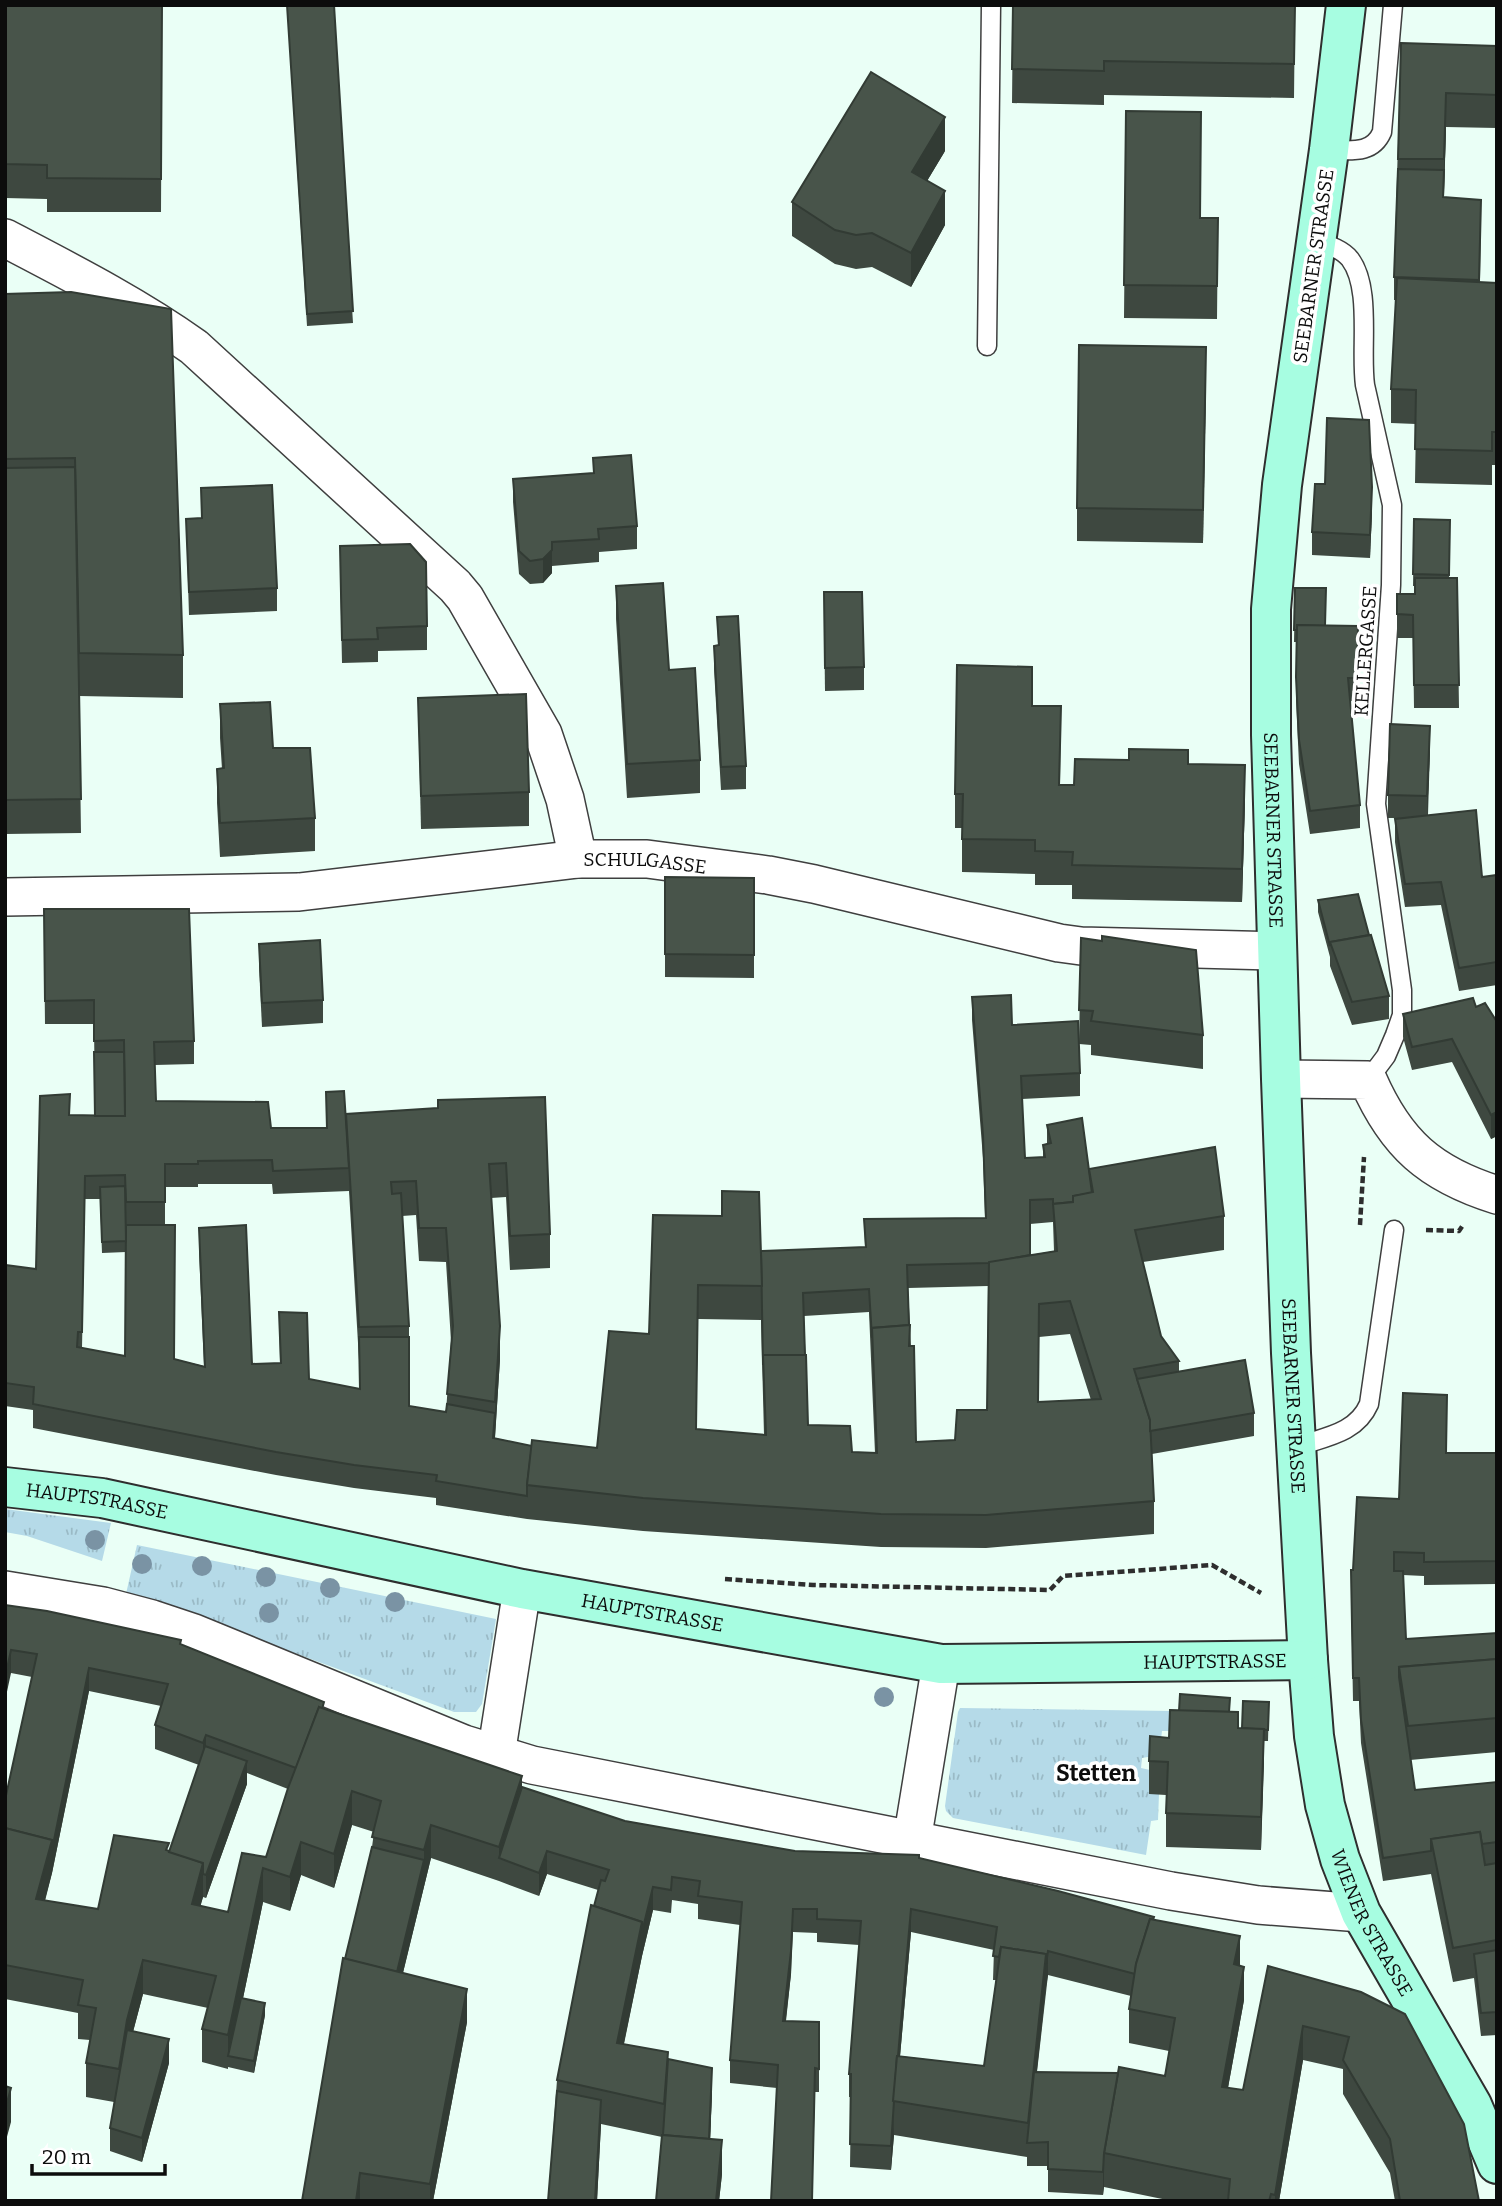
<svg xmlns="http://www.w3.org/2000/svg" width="1502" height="2206" viewBox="0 0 1502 2206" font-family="Bitter,serif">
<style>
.grass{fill:url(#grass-tufts)}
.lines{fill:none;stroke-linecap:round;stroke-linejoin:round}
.lane-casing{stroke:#3f3f3f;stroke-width:21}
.street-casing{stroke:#3f3f3f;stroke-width:40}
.secondary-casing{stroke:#2e2e2e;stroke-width:42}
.path{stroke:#2e2e2e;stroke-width:4.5;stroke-dasharray:7 3.5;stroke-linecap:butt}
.lane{stroke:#fff;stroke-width:18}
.street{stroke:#fff;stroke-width:37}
.secondary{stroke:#a7fde1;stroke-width:38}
.tree{fill:#7a93a4}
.wall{fill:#3e4840;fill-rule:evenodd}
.shaded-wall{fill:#323b34}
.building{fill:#48544a;stroke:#323b34;stroke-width:2;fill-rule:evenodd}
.labels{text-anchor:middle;stroke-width:7;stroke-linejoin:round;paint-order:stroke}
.street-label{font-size:19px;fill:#0c0c0c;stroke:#fff}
.quarter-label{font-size:23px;font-weight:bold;fill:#0c0c0c;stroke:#fff}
</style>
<defs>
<pattern id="grass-tufts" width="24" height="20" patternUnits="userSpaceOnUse" patternTransform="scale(1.75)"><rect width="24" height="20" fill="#b5dae8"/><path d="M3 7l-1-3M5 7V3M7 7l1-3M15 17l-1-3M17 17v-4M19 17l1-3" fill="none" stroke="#9abac6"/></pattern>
</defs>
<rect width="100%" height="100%" fill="#eafff6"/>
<g class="grass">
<path d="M5 1509 111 1523 102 1561 27 1536 5 1532Z"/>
<path d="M137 1545 496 1619 482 1704 476 1712H454L200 1618 126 1594Z"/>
<path d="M960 1708 1172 1711 1170 1731H1162L1159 1755 1142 1758 1141 1768 1150 1770 1159 1794 1158 1820 1151 1821 1146 1855 953 1818 946 1811 945 1806 958 1712Z"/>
</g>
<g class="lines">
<defs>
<g id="lane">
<path d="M1329 150C1350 150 1372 155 1382 132L1393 5"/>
<path d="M1316 241C1328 245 1342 249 1350 259 1372 288 1360 349 1365 385L1392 505 1391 585 1376 804 1402 990V1015L1395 1035 1386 1056 1368 1080"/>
<path d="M987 346 991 5"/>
<path d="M1296 1447C1324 1437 1356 1434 1369 1404L1394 1230"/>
</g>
<g id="street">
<path d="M5 238C70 272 135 305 194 347L455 586 465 598 543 734 565 799 578 859"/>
<path id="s1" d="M5 897 299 892 578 859H647L768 875 814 884 1059 943 1081 946 1277 951"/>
<path d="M1281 1079 1368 1080C1396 1144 1430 1174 1497 1195"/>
<path d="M5 1590 103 1606 152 1619 194 1633 464 1744 532 1765 1171 1891 1258 1905 1361 1913"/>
<path d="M496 1755 522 1589"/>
<path d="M912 1841 941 1664"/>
</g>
<g id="secondary">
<path id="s2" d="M1346 5 1329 150 1282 485 1271 609V735L1281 1079 1291 1353 1308 1660 1314 1736 1325 1805 1340 1859 1361 1913 1472 2105 1497 2164"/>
<path id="s3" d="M5 1487 102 1498 522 1589 941 1664 1308 1660"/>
</g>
</defs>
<use href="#lane" class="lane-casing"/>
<use href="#street" class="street-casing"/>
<use href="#secondary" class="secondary-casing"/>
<g class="path">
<path d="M1360 1225 1364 1157"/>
<path d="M1426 1230 1459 1231 1463 1225"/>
<path d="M725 1579 813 1585 1050 1590 1063 1576 1212 1565 1261 1593"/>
</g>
<use href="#lane" class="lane"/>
<use href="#street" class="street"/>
<use href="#secondary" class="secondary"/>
</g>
<g class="tree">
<circle cx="95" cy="1540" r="10"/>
<circle cx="142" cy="1564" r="10"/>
<circle cx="202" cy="1566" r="10"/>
<circle cx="266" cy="1577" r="10"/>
<circle cx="330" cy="1588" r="10"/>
<circle cx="395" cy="1602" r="10"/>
<circle cx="269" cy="1613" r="10"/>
<circle cx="884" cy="1697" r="10"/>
</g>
<g class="wall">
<path d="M5 5H162L161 212H47V199L5 198Z"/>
<path d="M287 5H334L353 323 307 326Z"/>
<path d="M1013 5H1295L1294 98 1104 95V105L1012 103Z"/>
<path d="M1401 43 1497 46V128L1446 127 1444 197 1481 223 1480 282 1497 283V465H1492V485L1415 483 1416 424 1391 423V389L1396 300H1394V277Z"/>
<path d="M1126 111 1201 146 1200 218H1218L1217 319 1124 318Z"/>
<path d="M945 151 927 181 945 225 911 287 872 267 856 269 835 264 792 236V202Z"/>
<path d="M5 294 183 655V698L79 696 81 833 5 834Z"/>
<path d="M1206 381 1203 543 1077 541V508Z"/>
<path d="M593 458 637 526V549L599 552V562L552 566V573L543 583 530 584 519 574 513 502V479L593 473Z"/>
<path d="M201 488 277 588V611L189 615 186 519 201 518Z"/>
<path d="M1372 510 1370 558 1312 555V532Z"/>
<path d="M1414 519 1450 520 1449 578H1457L1459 708H1414L1413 638H1397V594H1415V586H1413Z"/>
<path d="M340 569 427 626V650L378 651V662L342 663Z"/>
<path d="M616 586 669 670 700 760V793L627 798 616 619Z"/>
<path d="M1295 588 1325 626H1358L1357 701H1350L1360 805V828L1310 834 1299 764 1296 700V642H1294Z"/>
<path d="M824 616 864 667V690L825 691Z"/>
<path d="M717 617 746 766V789L721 790 714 669V646L718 645Z"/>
<path d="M418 698 529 792V826L421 829Z"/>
<path d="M220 704 273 748 315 818V851L220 857 217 803V769H222L220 738Z"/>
<path d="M1032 706H1061L1060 785H1074L1188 764 1245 799 1242 902 1072 899V885H1035V874L962 872V828H955V794Z"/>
<path d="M1430 749 1428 815 1482 877 1497 875V985L1459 991 1441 905 1405 907 1395 842V819L1398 818H1388V795Z"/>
<path d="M665 877 754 878V978L665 977Z"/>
<path d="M1318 900 1369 935 1389 996V1019L1352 1025 1330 966V957L1318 912Z"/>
<path d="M44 932 194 1041V1064L155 1065 156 1101 271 1128H326V1092L346 1127 438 1108 545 1097 550 1234V1268L510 1270 506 1197 491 1198 500 1359 495 1438 532 1446 597 1448 649 1334 653 1215 761 1251 865 1247 864 1219 985 1218 983 1158 972 1020V997L1080 1073V1096L1022 1099 1025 1158 1043 1157V1145L1047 1144V1125L1089 1172 1224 1216V1250L1143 1262 1161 1336 1179 1361V1372L1254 1413V1436L1152 1454 1154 1501V1534L986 1548 881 1547 643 1531 527 1519 436 1505V1498L354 1488 276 1475 33 1428V1410L5 1406V1265L36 1269 70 1115 95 1116 94 1024H45ZM198 1184H272L273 1194 349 1191 359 1360 360 1389 309 1379 279 1312 280 1363 252 1364 199 1228V1251L204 1366 174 1359 165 1225V1187H198ZM85 1199H100L102 1253 126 1252 125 1356 82 1348ZM416 1215 419 1261 446 1262 451 1341 446 1412 409 1406V1326L402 1216ZM1053 1222 1054 1251 1030 1255V1224ZM126 1225H145L126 1238ZM988 1286 987 1410 955 1440 916 1442 908 1288ZM869 1312 875 1453 852 1452 808 1425 804 1316ZM698 1319 761 1320 764 1435 696 1429ZM1070 1334 1091 1400 1039 1402V1337Z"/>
<path d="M1081 938 1203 1035V1069L1091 1055V1045L1079 1044Z"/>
<path d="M259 944 323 1000V1023L262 1027 259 967Z"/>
<path d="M1476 1007 1497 1022V1136L1491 1139 1452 1062 1412 1070 1403 1037V1014Z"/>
<path d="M1446 1453H1497V1584L1424 1585V1576L1403 1575 1406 1639 1497 1633V1752L1410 1760 1415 1790 1497 1782V2035L1481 2036 1474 1978 1453 1982 1431 1874 1383 1881 1361 1743 1359 1701H1353L1351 1593 1353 1570 1399 1499Z"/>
<path d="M5 1605 181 1645 324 1709 522 1787 625 1821 795 1851 919 1858 1154 1920 1240 1966 1244 2000 1228 2088 1243 2090 1268 1966 1361 1992 1479 2201H1395L1390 2173 1343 2094V2069L1303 2060 1279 2201H1172L1104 2187V2186L1103 2195 1048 2192V2166H1027V2157L894 2135 891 2170 850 2167 851 2097H849V2074L859 1945 817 1942V1933L793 1932 791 1974 786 2021 819 2022V2092H815L812 2201H771L777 2088 730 2083V2060L740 1925 698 1919V1904L672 1900 671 1913 653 1910 642 1956 624 2044 668 2060 712 2091 710 2139 722 2174 719 2201H656L662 2137 601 2124 597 2201H548L557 2080 594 1906 598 1890 547 1874 539 1896 499 1881 431 1858 403 1973 467 2022 433 2201H302L345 1959 372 1847 374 1832 352 1825 334 1888 301 1875 290 1911 263 1902 243 1998 265 2015 254 2073 228 2067V2069L202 2062V2029L208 2008 143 1994 133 2032 169 2063 142 2162 110 2151V2128L114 2102 86 2097V2063L90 2040 78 2039V2013L5 1999V1800L32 1677 11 1673ZM89 1691 161 1706 155 1725V1749L199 1765 169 1852 98 1909 45 1901 52 1873ZM247 1773 288 1789 266 1857 228 1912 200 1906 203 1897 206 1898 247 1784ZM911 1932 994 1950 993 1980H996L984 2066 900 2056ZM1048 1975 1131 1996 1129 2009V2043L1169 2051 1165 2076 1037 2072Z"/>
<path d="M1269 1702 1268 1741H1264L1261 1850 1166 1847V1795L1149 1794V1761L1169 1738 1229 1712 1238 1728H1242Z"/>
</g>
<g class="shaded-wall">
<path d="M1446 93V127L1443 221V197Z"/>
<path d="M945 117V151L912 206V172Z"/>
<path d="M945 191V225L911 287V253Z"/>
<path d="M1206 347V381L1203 543V510Z"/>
<path d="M1372 487V510L1370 558V535Z"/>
<path d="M552 550V573L543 583V559Z"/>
<path d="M1430 726V749L1427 819V796Z"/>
<path d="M1245 765V799L1242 902V869Z"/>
<path d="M1497 1112V1136L1491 1139V1115Z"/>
<path d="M500 1326V1359L495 1436 493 1461V1438L495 1413Z"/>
<path d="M11 1650V1673L5 1701V1678Z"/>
<path d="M89 1668V1691L52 1873 36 1933V1899Z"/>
<path d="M1264 1729V1763L1261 1850V1817Z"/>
<path d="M206 1735V1758L203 1767V1743Z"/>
<path d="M247 1761V1784L206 1898V1875Z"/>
<path d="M522 1776V1810L499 1858V1881V1847Z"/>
<path d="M352 1791V1825L334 1888V1854Z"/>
<path d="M431 1825V1858L395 2005V1982L424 1860V1850Z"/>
<path d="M301 1842V1875L290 1911V1877Z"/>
<path d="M547 1851V1874L539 1896V1873Z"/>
<path d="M203 1863V1897L192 1937V1904Z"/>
<path d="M263 1868V1902L231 2056H228V2069V2035Z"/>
<path d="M653 1887V1910L642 1956 617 2076V2043L642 1922Z"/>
<path d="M793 1909 791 1974 783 2044V2021Z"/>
<path d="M911 1909V1932L896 2102 895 2101Z"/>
<path d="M1240 1936V1970L1234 1964Z"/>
<path d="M1048 1951V1975L1046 1987V1964Z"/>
<path d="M1046 1954V1987L1029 2143H1028V2123Z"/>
<path d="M143 1960V1994L127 2054 119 2103V2069L127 2020Z"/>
<path d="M1244 1967V2000L1222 2120V2087Z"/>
<path d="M467 1989V2022L433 2201H430V2184Z"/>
<path d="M265 2003V2015L254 2073V2061Z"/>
<path d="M1303 2026V2060L1279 2201H1275V2195Z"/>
<path d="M169 2039V2063L142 2162V2138Z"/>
<path d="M712 2068V2091L709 2173V2150Z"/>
<path d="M11 2088V2122L5 2144V2110Z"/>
<path d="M601 2100V2124L597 2201H595Z"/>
<path d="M893 2116 894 2135 891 2170V2146Z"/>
<path d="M722 2140V2174L719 2201H716Z"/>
<path d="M1104 2162V2186L1103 2195V2172Z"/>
<path d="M360 2173V2201H356Z"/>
</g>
<g class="building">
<path d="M5 5H162L161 179 47 178V165L5 164Z"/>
<path d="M287 5H334L353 311 307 314Z"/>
<path d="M1013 5H1295L1294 64 1104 61V71L1012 69Z"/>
<path d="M1401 43 1497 46V95L1446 93 1444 159H1398Z"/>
<path d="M871 72 945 117 912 172 945 191 911 253 872 233 856 235 835 230 792 202Z"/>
<path d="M1126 111 1201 112 1200 218H1218L1217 286 1124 285Z"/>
<path d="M1398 169 1444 170 1443 197 1481 200 1479 280 1394 277Z"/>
<path d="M1397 278 1497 283V432H1492V451L1415 449 1416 390 1391 389Z"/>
<path d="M71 292 171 309 183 655 79 653 75 458 5 459V294Z"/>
<path d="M1079 345 1206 347 1203 510 1077 508Z"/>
<path d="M1327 418 1369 420 1372 487 1370 535 1312 532 1315 484H1325Z"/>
<path d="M631 455 637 526 598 529 599 539 552 542V550L543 559 530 561 519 551 513 479 594 473 593 458Z"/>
<path d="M75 467 81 799 5 800V468Z"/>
<path d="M272 485 277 588 189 592 186 519 202 518 201 488Z"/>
<path d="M1414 519 1450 520 1449 575 1413 574Z"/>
<path d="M410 544 426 562 427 626 377 628 378 639 342 640 340 546Z"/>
<path d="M1415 578H1457L1459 685H1414L1413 615 1397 614V594H1415Z"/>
<path d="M663 583 669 670 695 668 700 760 627 764 616 586Z"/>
<path d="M1295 588H1326L1325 626 1297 625V630H1294Z"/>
<path d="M824 592H862L864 667 825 668Z"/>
<path d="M738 616 746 766 721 767 714 646 719 645 717 617Z"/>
<path d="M1297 625 1358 626 1357 678H1348L1360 805 1310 811 1299 740 1296 677Z"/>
<path d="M957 665 1032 667V706H1061L1059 785H1074L1075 759 1129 760V749L1188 750V764L1245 765 1242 869 1072 865 1073 852 1035 851V840L962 839 963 794H955Z"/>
<path d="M526 694 529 792 421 796 418 698Z"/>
<path d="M270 702 273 748H310L315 818 220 823 217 769 224 768 220 704Z"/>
<path d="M1390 724 1430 726 1427 796 1388 795Z"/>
<path d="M1476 810 1482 877 1497 875V962L1459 968 1441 882 1405 884 1395 819Z"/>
<path d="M665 877 754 878V955L665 954Z"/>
<path d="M1358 894 1369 935 1330 942V946L1318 900Z"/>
<path d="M44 909H189L194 1041 154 1042 156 1101 268 1102 271 1128H327L326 1092 344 1091 349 1168 273 1171 272 1160 198 1161V1164H165V1202H126L125 1175 85 1176 82 1332H78L77 1347 125 1356 126 1225H175L174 1359 205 1367 199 1228 246 1225 252 1364 281 1363 279 1312 307 1313 309 1379 360 1389 359 1337H409V1406L446 1412 447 1404 495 1413 493 1438 532 1446 527 1485V1496L436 1481 437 1475 354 1465 276 1452 33 1404 34 1387 5 1383V1265L36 1269 40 1096 70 1094 69 1115 125 1116 124 1040 94 1041V1000L45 1001Z"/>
<path d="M1371 935 1389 996 1352 1002 1330 942Z"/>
<path d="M1102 936 1196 950 1203 1035 1091 1021 1093 1011 1079 1010 1081 938 1102 941Z"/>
<path d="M320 940 323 1000 262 1003 259 944Z"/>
<path d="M1011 995 1012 1025 1078 1021 1080 1073 1021 1076 1025 1158 1045 1157 1043 1145 1051 1143 1047 1125 1082 1118 1092 1193 1073 1196V1202L1053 1204V1199L1030 1200V1255L989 1263 907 1265 909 1325 872 1328V1338L869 1289 803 1293 805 1355H763V1365L761 1251 866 1247 864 1219 986 1218 983 1135 972 997Z"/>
<path d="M1473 998 1476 1007 1485 1003 1497 1022V1112L1491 1115 1452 1039 1412 1047 1403 1014Z"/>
<path d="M94 1052H124L125 1116H95Z"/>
<path d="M545 1097 550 1234 510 1236 506 1163 489 1164 500 1326 495 1402 447 1394 453 1326 446 1228H419L416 1181 391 1182 392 1194 401 1193 409 1326 359 1327 346 1114 438 1108V1100Z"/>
<path d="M1215 1147 1224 1216 1135 1230 1161 1336 1179 1361 1134 1369 1150 1420 1154 1501 986 1515 881 1514 643 1498 527 1485 532 1440 597 1448 609 1331 649 1334 653 1215 722 1216V1191L759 1192 762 1286 698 1285 696 1429 766 1435 763 1355H806L808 1425 850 1426 852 1452 877 1453 872 1328 910 1325 909 1346H914L916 1442 955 1440 957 1410H987L989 1262 1057 1251 1053 1204 1073 1202V1196L1093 1192 1089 1169ZM1070 1301 1101 1399 1038 1402 1039 1304Z"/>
<path d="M125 1186 126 1241 102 1242 100 1187Z"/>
<path d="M1245 1360 1254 1413 1150 1431V1420L1137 1379Z"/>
<path d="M1403 1393 1447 1395 1446 1453H1497V1561L1424 1562V1553L1394 1552V1571H1403L1406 1639 1497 1633V1659L1399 1667V1677L1415 1790 1497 1782V1842L1482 1844 1480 1832 1431 1839V1851L1383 1858 1361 1720 1359 1678H1353L1351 1570H1353L1357 1497 1399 1499Z"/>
<path d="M5 1605 47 1611 181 1640 180 1644 324 1702 322 1709 319 1707 296 1768 206 1735 203 1743 155 1725 168 1684 89 1668 52 1850V1840L5 1828V1800L37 1654 11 1650 5 1678Z"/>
<path d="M1497 1659V1718L1408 1726 1399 1667Z"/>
<path d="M1180 1694 1230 1698 1229 1712 1179 1711Z"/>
<path d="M1243 1701 1269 1702 1268 1730 1242 1728Z"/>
<path d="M319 1707 522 1776 499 1847 431 1825 424 1850 372 1837 381 1801 352 1791 334 1854 301 1842 290 1877 263 1868 228 2035 202 2029 216 1976 143 1960 127 2020 119 2069 86 2063 96 2008 78 2005 83 1980 5 1965V1828L52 1840 36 1899 98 1909 114 1835 169 1843 166 1850 203 1863 192 1904 228 1912 242 1853 266 1857 288 1788Z"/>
<path d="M1170 1710 1238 1712V1728L1264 1729 1261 1817 1166 1813 1168 1762 1149 1761 1150 1736 1169 1738Z"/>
<path d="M205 1746 247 1761 206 1875 203 1874V1863L169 1852Z"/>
<path d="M522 1787 625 1821 795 1851 919 1855V1858L1058 1891 1154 1917 1153 1920 1150 1919 1136 1964 1135 1974 1048 1951 1046 1964V1954L1001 1947 999 1957 993 1956 997 1927 911 1909 898 2056H897L891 2146 850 2144 851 2074H849L861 1921 817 1919V1909H793L791 1951 783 2021 819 2022V2069L815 2068 812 2201H771L778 2065 730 2060 742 1902 698 1896 700 1881 672 1877 671 1890 653 1887 642 1932V1922L594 1906 601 1880 605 1881 609 1870 547 1851 539 1873 499 1858Z"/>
<path d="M1480 1832 1485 1865 1497 1863V1940L1453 1948 1431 1839Z"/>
<path d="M372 1847 424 1860 397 1972 345 1959Z"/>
<path d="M591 1905 642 1922 617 2043 668 2052 664 2104 557 2080Z"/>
<path d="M1150 1919 1240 1936 1234 1964 1244 1967 1222 2087 1243 2090 1268 1966 1361 1992 1405 2014 1464 2124 1479 2201H1400L1390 2139 1343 2060 1349 2037 1303 2026 1275 2195 1271 2194 1269 2201H1228L1230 2179 1104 2153 1119 2067 1165 2076 1175 2018 1129 2009 1136 1964Z"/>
<path d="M1001 1947 1046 1954 1028 2123 893 2101 897 2056 984 2066Z"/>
<path d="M1497 1950V2012L1481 2013 1474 1954Z"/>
<path d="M343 1958 467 1989 430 2184 360 2173 356 2201H302Z"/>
<path d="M241 1998 265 2003 254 2061 228 2056Z"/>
<path d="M127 2030 169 2039 142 2138 110 2128Z"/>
<path d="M668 2059 712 2068 709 2139 663 2135Z"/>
<path d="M1034 2072 1118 2073 1104 2153 1103 2172 1048 2169V2142L1027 2143Z"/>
<path d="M5 2086 11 2088 5 2110Z"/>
<path d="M557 2091 601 2100 595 2201H548Z"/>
<path d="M662 2135 722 2140 716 2201H656Z"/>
</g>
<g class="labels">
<g class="street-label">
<text transform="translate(1313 266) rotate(-82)" y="7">SEEBARNER STRASSE</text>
<text transform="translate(1365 651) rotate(-86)" y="7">KELLERGASSE</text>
<text dy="7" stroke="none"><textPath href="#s2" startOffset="830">SEEBARNER STRASSE</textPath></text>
<text dy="7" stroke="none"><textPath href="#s1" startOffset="642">SCHULGASSE</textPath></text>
<text dy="7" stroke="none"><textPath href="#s2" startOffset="1396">SEEBARNER STRASSE</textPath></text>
<text dy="7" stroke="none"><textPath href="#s3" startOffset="93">HAUPTSTRASSE</textPath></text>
<text dy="7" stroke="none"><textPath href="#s3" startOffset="660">HAUPTSTRASSE</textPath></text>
<text dy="7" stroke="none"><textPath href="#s3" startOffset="1227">HAUPTSTRASSE</textPath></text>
<text dy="7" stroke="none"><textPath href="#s2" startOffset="1934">WIENER STRASSE</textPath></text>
</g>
<g class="quarter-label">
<text x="1096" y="1781">Stetten</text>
</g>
</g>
<rect width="1502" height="2206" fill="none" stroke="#0c0c0c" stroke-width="14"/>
<path d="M32 2164v10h133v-10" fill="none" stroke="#0c0c0c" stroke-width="3.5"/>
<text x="42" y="2164" font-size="21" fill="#0c0c0c" stroke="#ffffff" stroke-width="5" paint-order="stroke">20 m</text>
</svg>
